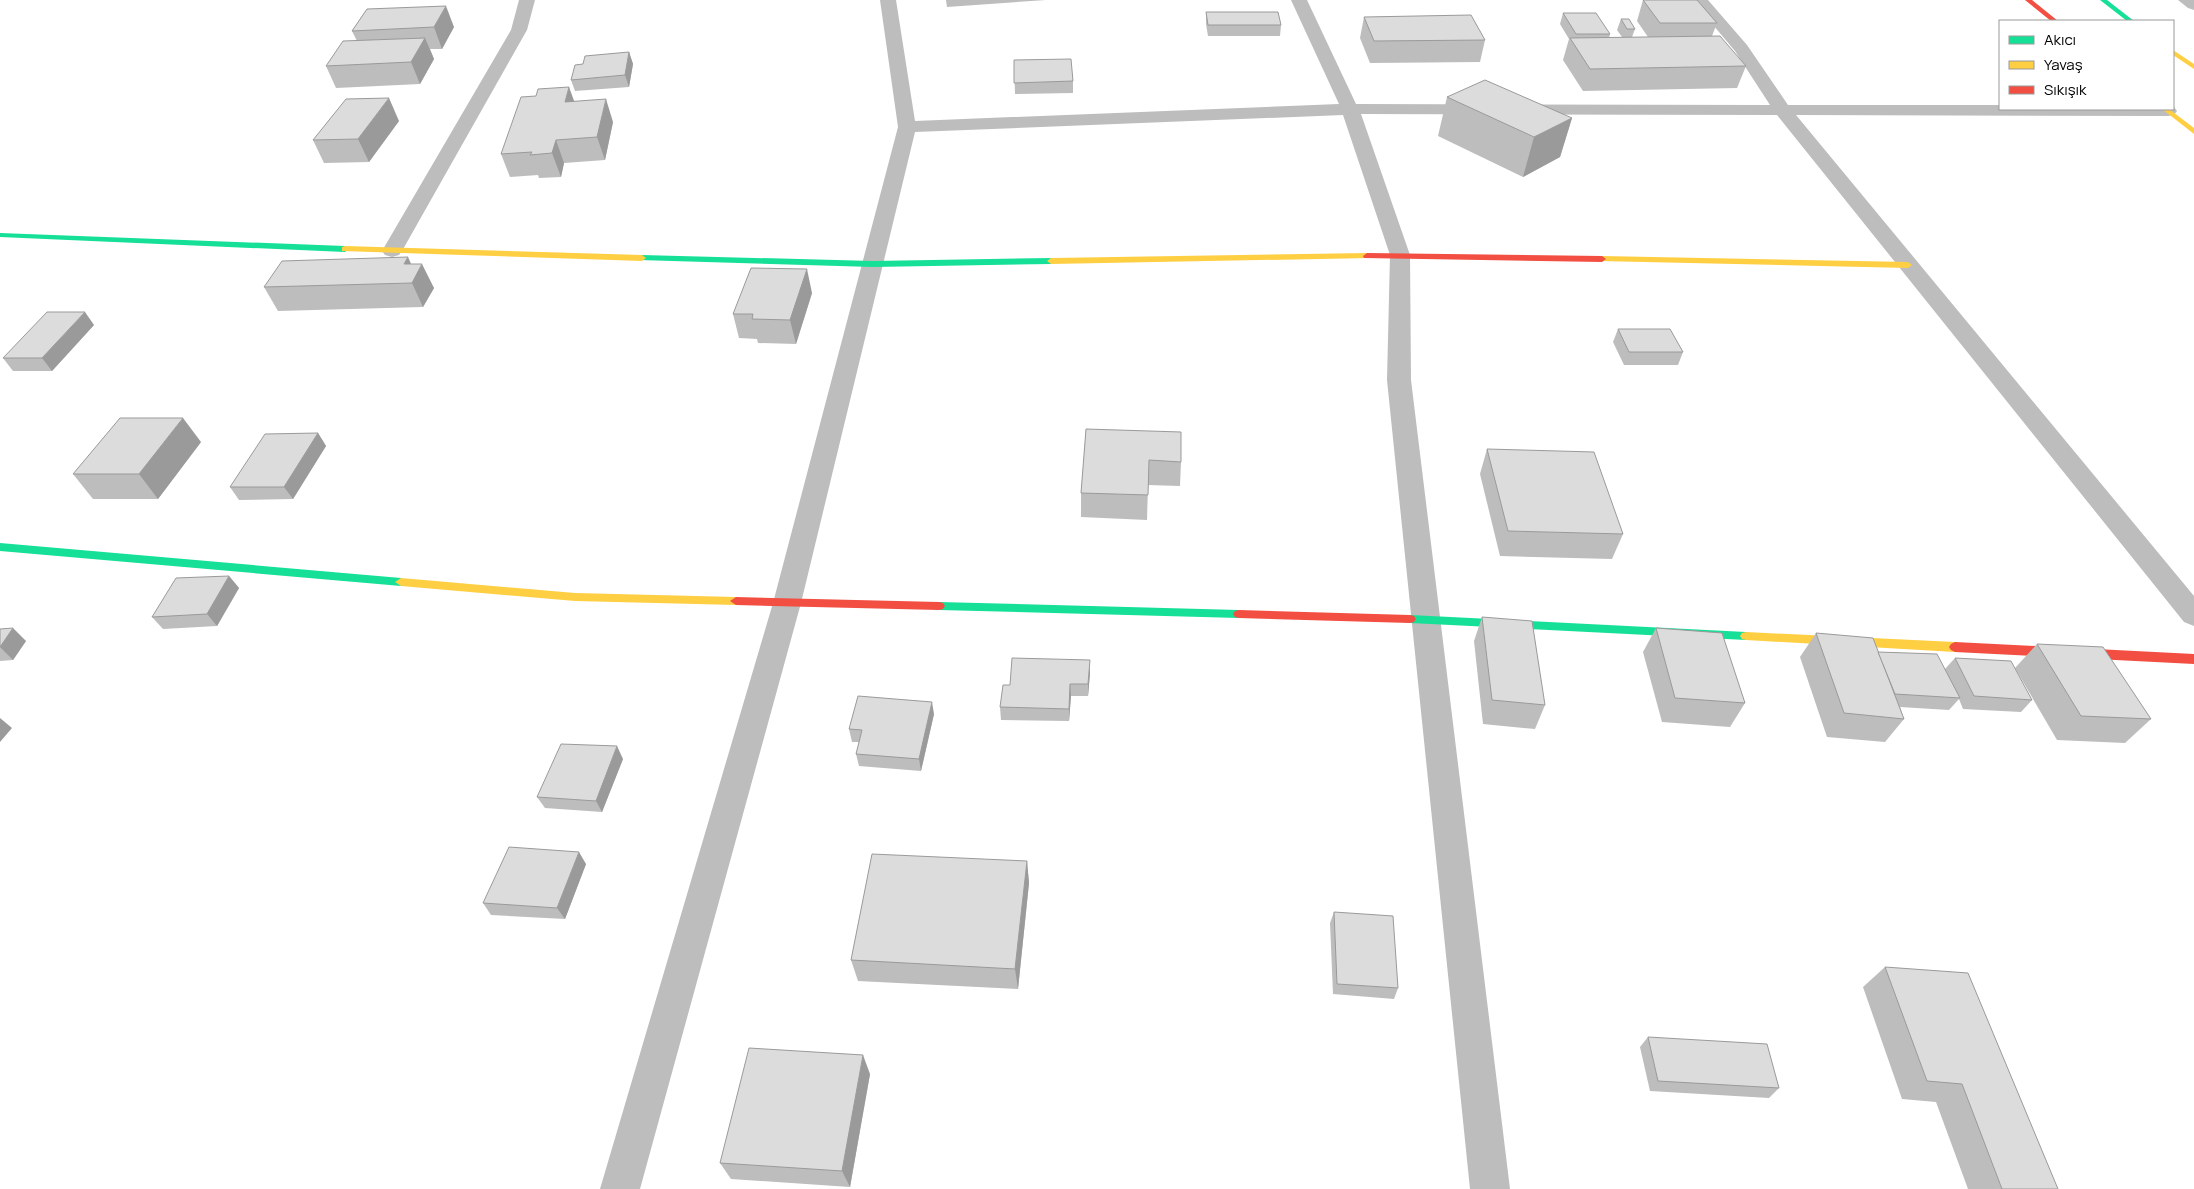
<svg xmlns="http://www.w3.org/2000/svg" width="2194" height="1189" viewBox="0 0 2194 1189" font-family="Manrope,sans-serif">
<style>
.lines{fill:none;stroke-linecap:round;stroke-linejoin:round}
.street{fill:#bdbdbd;fill-rule:evenodd}
.fast{fill:#16e098;fill-rule:evenodd}
.slow{fill:#ffcf43;fill-rule:evenodd}
.jam{fill:#f24e42;fill-rule:evenodd}
.wall{fill:#bdbdbd}
.shaded-wall{fill:#9a9a9a}
.building{fill:#dcdcdc;stroke:#9a9a9a}
</style>
<rect width="100%" height="100%" fill="#fff"/>
<g class="lines">
<g class="street">
<path d="M519 0H535L527 30 402 251 399 255 392 257 385 255 382 251 511 30Z"/>
<path d="M880 0H896L915 121 1339 104 1291 0H1307L1356 104 1770 105 1735 51 1692 0H1708L1747 45 1788 105H2000V109L2174 107 2177 111 2174 115 2168 116 1796 115 2194 596V626L2184 622 1777 115 1361 114 1410 255 1411 380 1510 1189H1470L1387 380 1390 255 1343 115 915 132 801 603 640 1189H600L773 603 898 127Z"/>
<path d="M2178 0H2194V10L2188 8Z"/>
</g>
<g class="fast">
<path d="M2100 0H2107L2134 21H2127Z"/>
<path d="M0 233 345 246 349 249 345 252 0 237Z"/>
<path d="M642 255 873 261 1051 258 1055 261 1051 264 873 267 639 260V256Z"/>
<path d="M0 543 401 578 407 582 401 586 0 551Z"/>
<path d="M939 602 1239 610 1243 611 1245 614 1243 617 1239 618 939 610 935 609 933 606 935 603Z"/>
<path d="M1410 615 1746 632 1750 633 1752 636 1750 639 1746 640 1410 623 1406 622 1404 619 1406 616Z"/>
</g>
<g class="slow">
<path d="M2173 50 2194 64V69L2173 55Z"/>
<path d="M2162 109H2169L2194 128V134Z"/>
<path d="M345 246 642 255 646 258 642 261 342 251V247Z"/>
<path d="M1367 253 1371 256 1370 258 1051 264 1047 261 1051 258Z"/>
<path d="M1602 256 1908 262 1912 265 1908 268 1599 261 1598 259Z"/>
<path d="M401 578 575 593 736 597 742 601 736 605 575 601 401 586 395 582Z"/>
<path d="M1746 632 1955 642 1959 644 1961 647 1959 650 1955 652 1746 640 1742 639 1740 636 1742 633Z"/>
</g>
<g class="jam">
<path d="M2025 0H2032L2058 21H2051Z"/>
<path d="M1367 253 1602 256 1606 259 1602 262 1364 258 1363 256Z"/>
<path d="M736 597 939 602 943 603 945 606 943 609 939 610 736 605 730 601Z"/>
<path d="M1239 610 1410 615 1414 616 1416 619 1414 622 1410 623 1239 618 1235 617 1233 614 1235 611Z"/>
<path d="M1955 642 2194 654V664L1955 652 1951 650 1949 647 1951 644Z"/>
</g>
</g>
<g class="wall">
<path d="M946 0H1046L947 7Z"/>
<path d="M1643 0 1717 23 1712 36 1746 66 1737 88 1583 91 1563 60 1569 39 1560 24 1563 13 1610 34 1609 38 1622 37 1617 30 1621 19 1635 29 1632 37H1648L1637 21Z"/>
<path d="M367 9 454 27 442 49H430L434 59 420 84 336 88 326 66 357 41 352 31Z"/>
<path d="M1206 13 1281 25 1280 36H1208L1206 24Z"/>
<path d="M1364 17 1485 40 1480 62 1370 63 1360 38Z"/>
<path d="M629 52 633 64 629 87 575 91 571 80Z"/>
<path d="M1014 60 1073 81V93L1015 94Z"/>
<path d="M1447 97 1572 118 1560 157 1523 177 1438 136Z"/>
<path d="M574 101 613 122 605 160 564 163 561 177 539 178 538 175 510 177 501 154Z"/>
<path d="M399 121 369 162 324 163 313 140Z"/>
<path d="M412 264 434 288 423 307 278 311 264 287Z"/>
<path d="M812 293 796 344 758 343 757 339 739 338 733 314Z"/>
<path d="M94 325 52 371H13L3 358Z"/>
<path d="M1618 329 1683 352 1678 365H1624L1613 342Z"/>
<path d="M1086 429 1181 462 1180 486 1148 485 1147 520 1081 517V493Z"/>
<path d="M318 433 326 446 293 499 239 500 230 487Z"/>
<path d="M201 442 158 499H93L73 474Z"/>
<path d="M1487 449 1623 534 1612 559 1500 556 1480 474Z"/>
<path d="M229 576 239 588 217 626 163 629 152 617Z"/>
<path d="M1482 617 1545 705 1535 729 1483 724 1474 641Z"/>
<path d="M1656 628 1745 703 1730 727 1662 722 1643 652Z"/>
<path d="M0 629 26 641 13 660 0 661Z"/>
<path d="M1816 633 1878 652 1945 669 1955 658 2032 700 2021 712 1963 709 1959 699 1949 710 1900 707 1904 719 1885 742 1827 737 1800 657Z"/>
<path d="M2037 644 2151 719 2125 743 2057 740 2015 668Z"/>
<path d="M1090 673 1088 696H1071L1069 721 1001 720 1000 707 1010 685Z"/>
<path d="M934 714 921 771 859 766 856 754 859 742H852L849 729Z"/>
<path d="M623 759 602 812 545 808 537 797Z"/>
<path d="M1027 861 1029 883 1018 989 858 981 851 960Z"/>
<path d="M586 864 565 919 491 915 483 903Z"/>
<path d="M1334 912 1398 988 1394 999 1333 994 1330 923Z"/>
<path d="M1885 967 2058 1189H1968L1936 1102 1902 1099 1863 987Z"/>
<path d="M1648 1037 1779 1088 1769 1098 1650 1091 1640 1047Z"/>
<path d="M870 1074 850 1187 731 1179 720 1163Z"/>
</g>
<g class="shaded-wall">
<path d="M446 6 454 27 442 49 434 27Z"/>
<path d="M425 38 434 59 420 84 411 62Z"/>
<path d="M629 52 633 64 629 87 625 75Z"/>
<path d="M569 87 577 109 565 102Z"/>
<path d="M389 98 399 121 369 162 358 139Z"/>
<path d="M606 99 613 122 605 160 597 137Z"/>
<path d="M1572 118 1560 157 1523 177 1534 137Z"/>
<path d="M556 140 564 163 561 177 552 153Z"/>
<path d="M408 257 416 275 422 264 434 288 423 307 412 283 404 264Z"/>
<path d="M807 269 812 293 796 344 790 320Z"/>
<path d="M85 312 94 325 52 371 42 358Z"/>
<path d="M183 418 201 442 158 499 139 474Z"/>
<path d="M318 433 326 446 293 499 284 487Z"/>
<path d="M229 576 239 588 217 626 207 614Z"/>
<path d="M13 628 26 641 13 660 0 647Z"/>
<path d="M1090 660V673L1088 696V684Z"/>
<path d="M1070 684 1071 696 1069 721V709Z"/>
<path d="M932 702 934 714 921 771 919 759Z"/>
<path d="M0 718 12 728 0 742Z"/>
<path d="M617 746 623 759 602 812 596 801Z"/>
<path d="M579 852 586 864 565 919 557 908Z"/>
<path d="M1027 861 1029 883 1018 989 1015 969Z"/>
<path d="M863 1055 870 1074 850 1187 842 1171Z"/>
</g>
<g class="building">
<path d="M1643 0H1697L1717 23H1660Z"/>
<path d="M446 6 434 27 352 31 367 9Z"/>
<path d="M1206 12H1278L1281 25H1208Z"/>
<path d="M1563 13H1596L1610 34H1576Z"/>
<path d="M1471 15 1485 40 1374 41 1364 17Z"/>
<path d="M1621 19H1629L1635 29H1627Z"/>
<path d="M1720 36 1746 66 1590 69 1570 38Z"/>
<path d="M425 38 411 62 326 66 343 41Z"/>
<path d="M629 52 625 75 571 80 575 65 583 64 585 56Z"/>
<path d="M1071 59 1073 81 1014 83V60Z"/>
<path d="M1485 80 1572 118 1534 137 1447 97Z"/>
<path d="M569 87 565 102 606 99 597 137 556 140 552 153 530 155 532 152 501 154 521 97 536 96 538 89Z"/>
<path d="M389 98 358 139 313 140 346 99Z"/>
<path d="M408 257 404 264H422L412 283 264 287 282 261Z"/>
<path d="M751 268 807 269 790 320 752 319 753 314H733Z"/>
<path d="M47 312H85L42 358H3Z"/>
<path d="M1618 329H1670L1683 352H1629Z"/>
<path d="M120 418H183L139 474H73Z"/>
<path d="M1086 429 1181 432V462L1149 460 1148 495 1081 493Z"/>
<path d="M318 433 284 487H230L265 434Z"/>
<path d="M1487 449 1594 452 1623 534 1508 531Z"/>
<path d="M229 576 207 614 152 617 176 578Z"/>
<path d="M1482 617 1532 621 1545 705 1492 700Z"/>
<path d="M13 628 0 647V629Z"/>
<path d="M1656 628 1722 633 1745 703 1675 698Z"/>
<path d="M1816 633 1873 638 1904 719 1844 713Z"/>
<path d="M2037 644 2103 647 2151 719 2081 716Z"/>
<path d="M1878 652 1937 654 1960 698 1895 694Z"/>
<path d="M1012 658 1090 660 1088 684H1070L1069 709 1000 707 1003 685H1010Z"/>
<path d="M1955 658 2011 661 2032 700 1974 696Z"/>
<path d="M858 696 932 702 919 759 856 754 862 730 849 729Z"/>
<path d="M561 744 617 746 596 801 537 797Z"/>
<path d="M509 847 579 852 557 908 483 903Z"/>
<path d="M872 854 1027 861 1015 969 851 960Z"/>
<path d="M1334 912 1393 916 1398 988 1337 984Z"/>
<path d="M1885 967 1968 973 2058 1189H2002L1962 1084 1927 1081Z"/>
<path d="M1648 1037 1767 1044 1779 1088 1658 1081Z"/>
<path d="M749 1048 863 1055 842 1171 720 1163Z"/>
</g>
<rect x="1999" y="20" width="175" height="90" fill="#ffffff" stroke="#999999"/>
<rect x="2009" y="36" width="25" height="8" fill="#16e098" stroke="#999999"/>
<text x="2044" y="45" font-size="15" fill="#000000">Akıcı</text>
<rect x="2009" y="61" width="25" height="8" fill="#ffcf43" stroke="#999999"/>
<text x="2044" y="70" font-size="15" fill="#000000">Yavaş</text>
<rect x="2009" y="86" width="25" height="8" fill="#f24e42" stroke="#999999"/>
<text x="2044" y="95" font-size="15" fill="#000000">Sıkışık</text>
</svg>
